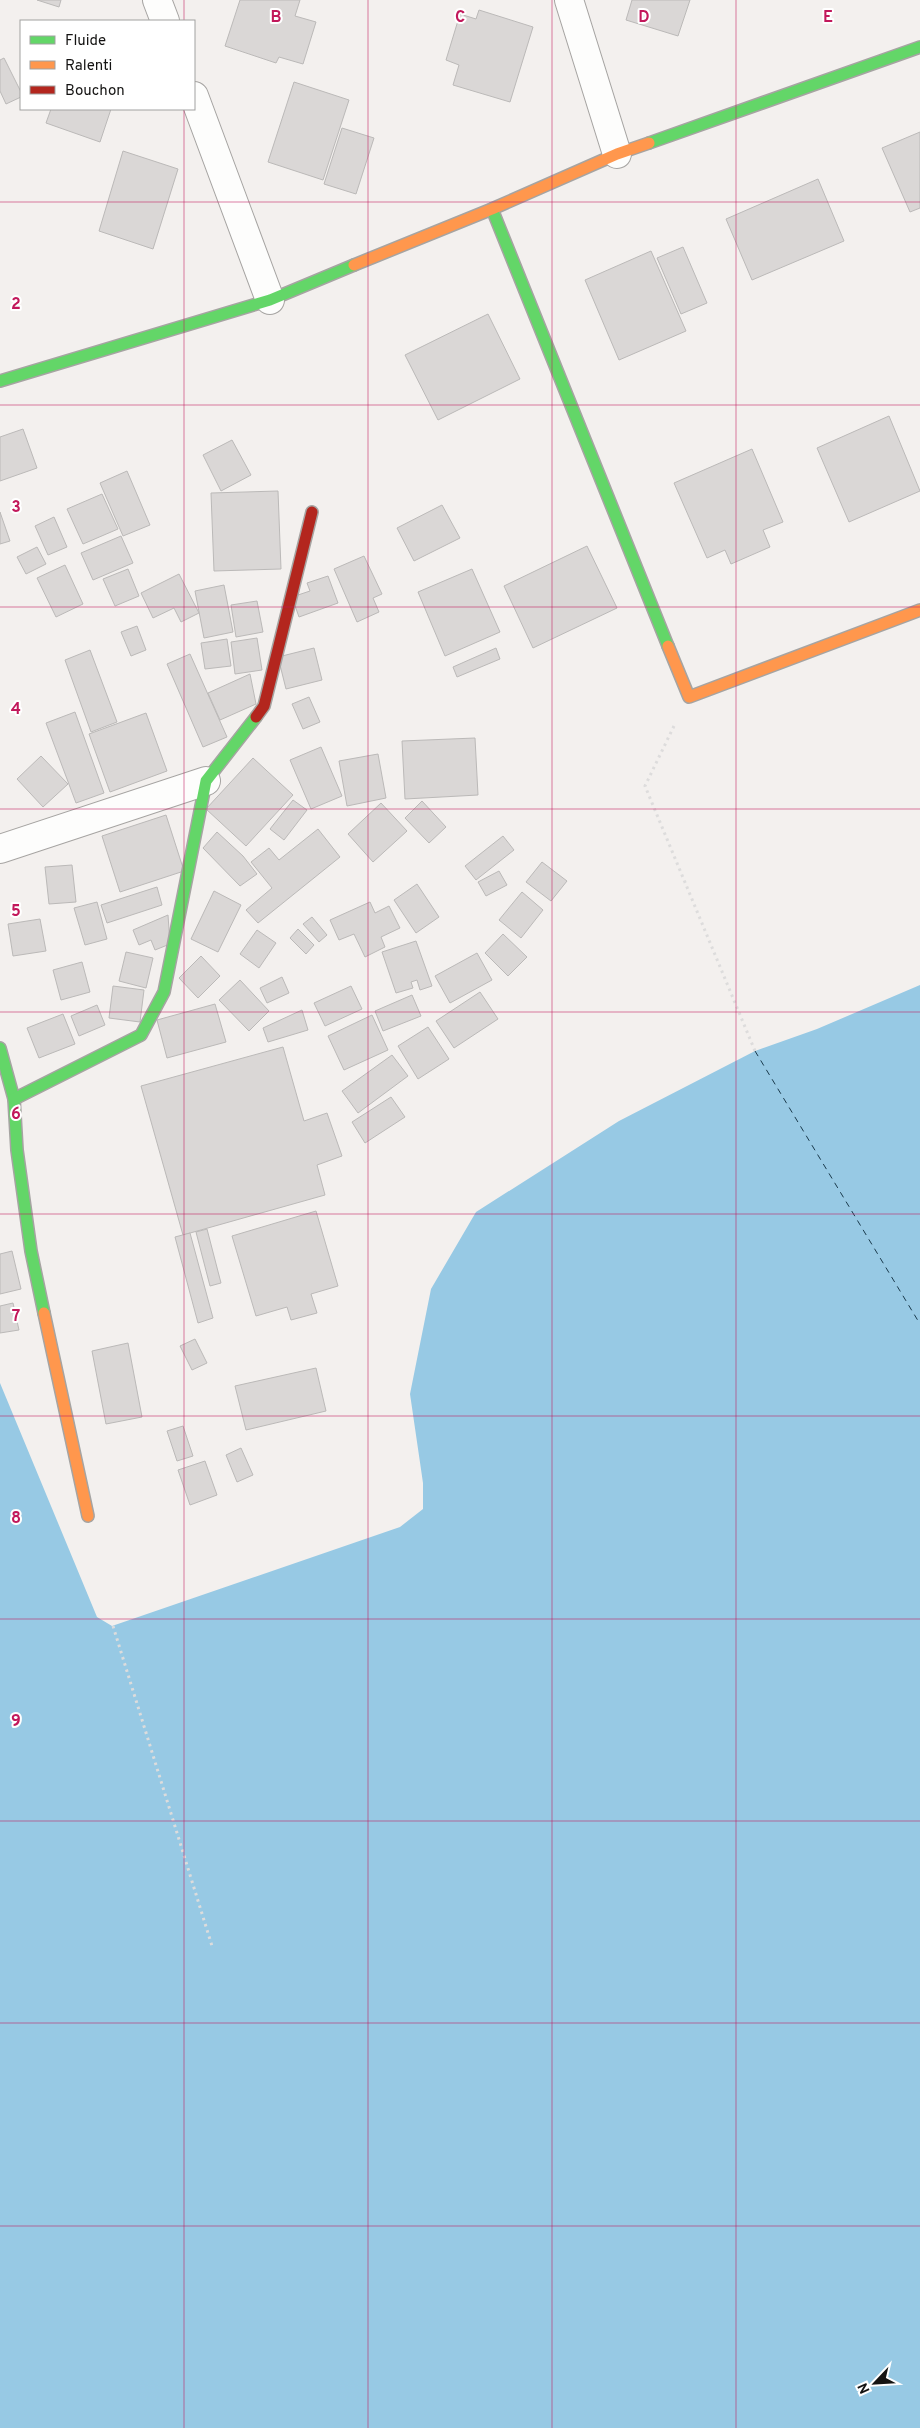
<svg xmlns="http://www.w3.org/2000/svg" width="920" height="2428" viewBox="0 0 920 2428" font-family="Overpass,sans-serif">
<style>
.water{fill:#97c9e4}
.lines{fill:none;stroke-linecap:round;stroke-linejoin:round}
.ferry{stroke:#1b3b4d;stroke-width:1;stroke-dasharray:6 5;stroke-linecap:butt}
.building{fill:#dad7d6;stroke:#bbb9b8}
.street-casing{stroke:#a6a4a2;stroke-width:30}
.fast-casing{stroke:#a6a4a2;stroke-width:14}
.slow-casing{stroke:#a6a4a2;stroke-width:14}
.jam-casing{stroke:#a6a4a2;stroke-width:14}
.path{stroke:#dddcdc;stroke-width:3;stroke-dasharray:2.5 4;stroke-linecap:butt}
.street{stroke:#fdfdfc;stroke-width:28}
.fast{stroke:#63d668;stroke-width:11}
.slow{stroke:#ff974d;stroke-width:11}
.jam{stroke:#b3261e;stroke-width:11}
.grid{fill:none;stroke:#c2185b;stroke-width:1;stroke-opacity:0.55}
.grid-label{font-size:16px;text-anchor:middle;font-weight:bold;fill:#c2185b;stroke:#fff;stroke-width:4;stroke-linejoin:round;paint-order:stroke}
</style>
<rect width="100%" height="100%" fill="#f3f0ee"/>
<path class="water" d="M920 985V2428H0V1383L97 1617 112 1626 400 1527 423 1509V1483L410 1394 431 1289 476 1212 619 1121 755 1051 817 1029Z"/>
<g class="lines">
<path class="ferry" d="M755 1051 920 1324"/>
</g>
<g class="building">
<path d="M37 0H61L59 7Z"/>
<path d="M240 0H300L295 16 316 22 303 64 279 57 276 63 225 46Z"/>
<path d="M632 0H690L678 36 626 20Z"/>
<path d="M479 10 533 27 510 102 453 85 459 65 446 60 460 14 476 19Z"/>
<path d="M4 58 21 92V97L6 104 0 91V60Z"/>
<path d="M294 82 349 100 323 180 268 162Z"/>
<path d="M51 109H111L100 142 46 123Z"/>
<path d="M342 128 374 138 356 194 324 184Z"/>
<path d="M920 132V208L910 212 882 148Z"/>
<path d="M123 151 178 169 153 249 99 231Z"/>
<path d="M818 179 844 241 752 280 726 219Z"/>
<path d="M683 247 707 303 681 314 657 258Z"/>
<path d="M651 251 686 331 619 360 585 280Z"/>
<path d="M488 314 520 379 438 420 405 355Z"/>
<path d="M889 416 920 491 849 522 817 448Z"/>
<path d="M23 429 37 468 0 481V437Z"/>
<path d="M232 440 251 475 221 491 203 455Z"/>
<path d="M752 449 783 522 763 530 770 547 731 564 725 550 707 558 674 483Z"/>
<path d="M127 471 150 525 123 536 100 483Z"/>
<path d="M278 491 281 569 214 571 211 493Z"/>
<path d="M102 494 118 529 83 544 67 509Z"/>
<path d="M442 505 460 538 414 561 397 528Z"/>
<path d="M0 512 10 541 0 544Z"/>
<path d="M54 517 67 547 48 555 35 526Z"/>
<path d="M121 536 133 563 93 580 81 553Z"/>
<path d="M587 546 617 608 533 648 504 586Z"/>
<path d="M37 547 46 564 26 574 17 557Z"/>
<path d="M364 556 382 594 373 598 379 612 357 622 334 569Z"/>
<path d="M65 565 83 604 56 617 37 578Z"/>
<path d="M128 569 139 596 115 606 103 579Z"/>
<path d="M472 569 500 632 445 656 418 592Z"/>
<path d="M179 574 199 613 181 622 174 608 153 618 141 593Z"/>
<path d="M328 576 338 603 299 617 292 597 310 591 307 583Z"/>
<path d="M224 585 233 632 204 638 195 591Z"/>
<path d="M257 601 263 632 236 637 231 605Z"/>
<path d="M137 626 146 650 131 656 121 632Z"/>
<path d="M257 638 262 670 235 674 231 642Z"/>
<path d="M227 639 231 666 205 669 201 643Z"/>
<path d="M314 648 322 680 286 689 278 657Z"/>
<path d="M496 648 500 659 457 677 453 667Z"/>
<path d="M90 650 117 722 91 732 65 660Z"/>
<path d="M190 654 227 737 203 747 167 664Z"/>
<path d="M250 674 256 704 220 720 208 693Z"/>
<path d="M309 697 320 722 303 729 292 704Z"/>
<path d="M75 712 104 793 76 803 46 723Z"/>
<path d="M146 713 167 771 110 792 89 734Z"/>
<path d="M475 738 478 795 405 799 402 741Z"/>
<path d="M321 747 342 796 311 809 290 760Z"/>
<path d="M378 754 386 798 347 806 339 761Z"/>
<path d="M41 756 68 784 43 807 17 779Z"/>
<path d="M253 758 293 795 246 846 206 809Z"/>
<path d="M293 800 307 810 284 840 270 829Z"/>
<path d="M422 801 446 827 429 843 405 818Z"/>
<path d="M381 803 407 831 373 862 348 834Z"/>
<path d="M166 815 184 871 120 892 102 836Z"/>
<path d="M318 829 340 857 258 923 246 910 272 888 251 862 269 848 279 860Z"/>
<path d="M217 832 243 856 257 874 240 886 203 848Z"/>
<path d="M503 836 514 850 476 880 465 866Z"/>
<path d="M542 862 567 881 551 901 526 882Z"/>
<path d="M72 865 76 902 49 904 45 867Z"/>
<path d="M499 871 507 885 486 896 478 882Z"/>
<path d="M417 884 439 917 416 933 394 900Z"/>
<path d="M157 887 162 905 107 923 101 905Z"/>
<path d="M214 891 241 905 218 952 191 939Z"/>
<path d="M522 892 543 910 521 938 499 920Z"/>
<path d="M97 902 107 939 85 945 74 908Z"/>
<path d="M370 902 375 913 389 906 400 928 381 937 385 947 365 957 354 934 339 940 330 920Z"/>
<path d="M168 915 170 944 155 950 151 940 139 945 133 930Z"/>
<path d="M312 917 327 935 319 942 303 924Z"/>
<path d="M40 919 46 951 13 956 8 924Z"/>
<path d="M298 929 314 945 306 954 290 938Z"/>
<path d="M257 930 276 943 259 968 240 954Z"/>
<path d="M503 934 527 957 508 976 485 953Z"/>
<path d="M416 941 432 986 420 990 417 980 411 982 413 988 396 993 382 952Z"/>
<path d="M126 952 153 958 146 988 119 981Z"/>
<path d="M477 953 492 980 450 1003 435 976Z"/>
<path d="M201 956 220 976 198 998 179 978Z"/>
<path d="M82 962 90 992 61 1000 53 970Z"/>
<path d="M282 977 289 993 267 1003 260 988Z"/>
<path d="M240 980 269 1011 249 1031 219 1000Z"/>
<path d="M113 986 144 990 140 1022 109 1018Z"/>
<path d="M351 986 362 1009 325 1026 314 1003Z"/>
<path d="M480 992 498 1019 454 1048 436 1021Z"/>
<path d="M412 995 421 1016 383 1031 375 1011Z"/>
<path d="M215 1004 226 1042 167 1058 157 1020Z"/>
<path d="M97 1005 105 1025 79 1036 71 1016Z"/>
<path d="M302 1010 308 1030 268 1042 263 1028Z"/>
<path d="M63 1014 75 1044 39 1058 27 1028Z"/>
<path d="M372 1015 388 1050 344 1070 328 1036Z"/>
<path d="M428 1027 449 1059 418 1079 398 1046Z"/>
<path d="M283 1047 304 1121 327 1113 342 1156 317 1165 325 1195 183 1235 141 1086Z"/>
<path d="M392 1055 408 1076 358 1113 342 1091Z"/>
<path d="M391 1097 405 1117 365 1143 352 1122Z"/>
<path d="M316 1211 338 1286 311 1294 317 1313 291 1320 287 1307 256 1316 232 1236Z"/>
<path d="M207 1229 221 1283 210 1286 196 1232Z"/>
<path d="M190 1233 213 1318 198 1323 175 1237Z"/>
<path d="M12 1251 21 1289 0 1294V1254Z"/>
<path d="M13 1303 19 1330 0 1333V1306Z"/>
<path d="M195 1339 207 1363 192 1370 180 1346Z"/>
<path d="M128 1343 142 1417 106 1424 92 1351Z"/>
<path d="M316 1368 326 1411 246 1430 235 1386Z"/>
<path d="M183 1426 193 1456 177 1461 167 1431Z"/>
<path d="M241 1448 253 1475 237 1482 226 1455Z"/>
<path d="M205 1461 217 1495 190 1505 178 1470Z"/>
</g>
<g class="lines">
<defs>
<g id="street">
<path d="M157 0 165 21"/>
<path d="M569 0 617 154"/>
<path d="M194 96 270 300"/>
<path d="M0 849 206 781"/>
</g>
<g id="fast">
<path d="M649 143 920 47"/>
<path d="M492 209 668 646"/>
<path d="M0 381 270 300 354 265"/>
<path d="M0 1048 14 1099 17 1150 31 1251 44 1313"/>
<path d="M14 1099 141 1035 164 992 206 781 256 717"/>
</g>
<g id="slow">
<path d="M354 265 492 209 617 154 649 143"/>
<path d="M668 646 689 697 920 610"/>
<path d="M44 1313 88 1516"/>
</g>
<path id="jam" d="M256 717 264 706 312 512"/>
</defs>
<use href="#street" class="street-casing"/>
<use href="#fast" class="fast-casing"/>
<use href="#slow" class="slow-casing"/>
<use href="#jam" class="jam-casing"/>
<g class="path">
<path d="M674 726 645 786 755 1051"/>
<path d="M113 1626 212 1946"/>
</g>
<use href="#street" class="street"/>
<use href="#fast" class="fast"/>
<use href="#slow" class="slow"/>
<use href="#jam" class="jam"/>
</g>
<path class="grid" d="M184 0V21M368 0V2428M552 0V2428M736 0V2428M184 109V2428M0 202H920M0 405H920M0 607H920M0 809H920M0 1012H920M0 1214H920M0 1416H920M0 1619H920M0 1821H920M0 2023H920M0 2226H920"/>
<g class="grid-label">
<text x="276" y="22">B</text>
<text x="460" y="22">C</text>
<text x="644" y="22">D</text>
<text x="828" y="22">E</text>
<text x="16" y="309">2</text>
<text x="16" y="512">3</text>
<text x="16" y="714">4</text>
<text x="16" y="916">5</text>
<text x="16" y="1119">6</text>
<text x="16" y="1321">7</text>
<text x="16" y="1523">8</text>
<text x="16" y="1726">9</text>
</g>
<rect x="20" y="20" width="175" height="90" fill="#ffffff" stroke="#a1a1a0"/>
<rect x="30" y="36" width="25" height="8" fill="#63d668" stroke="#a1a1a0"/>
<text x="65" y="45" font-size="15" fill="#141312">Fluide</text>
<rect x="30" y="61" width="25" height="8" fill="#ff974d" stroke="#a1a1a0"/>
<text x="65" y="70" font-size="15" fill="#141312">Ralenti</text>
<rect x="30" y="86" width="25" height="8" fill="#b3261e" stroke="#a1a1a0"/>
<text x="65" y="95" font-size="15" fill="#141312">Bouchon</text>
<g transform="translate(875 2383) rotate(245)" stroke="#ffffff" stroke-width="4" paint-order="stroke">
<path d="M0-4L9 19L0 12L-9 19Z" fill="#141312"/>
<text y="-8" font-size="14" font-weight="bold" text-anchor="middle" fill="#141312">N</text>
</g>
</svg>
